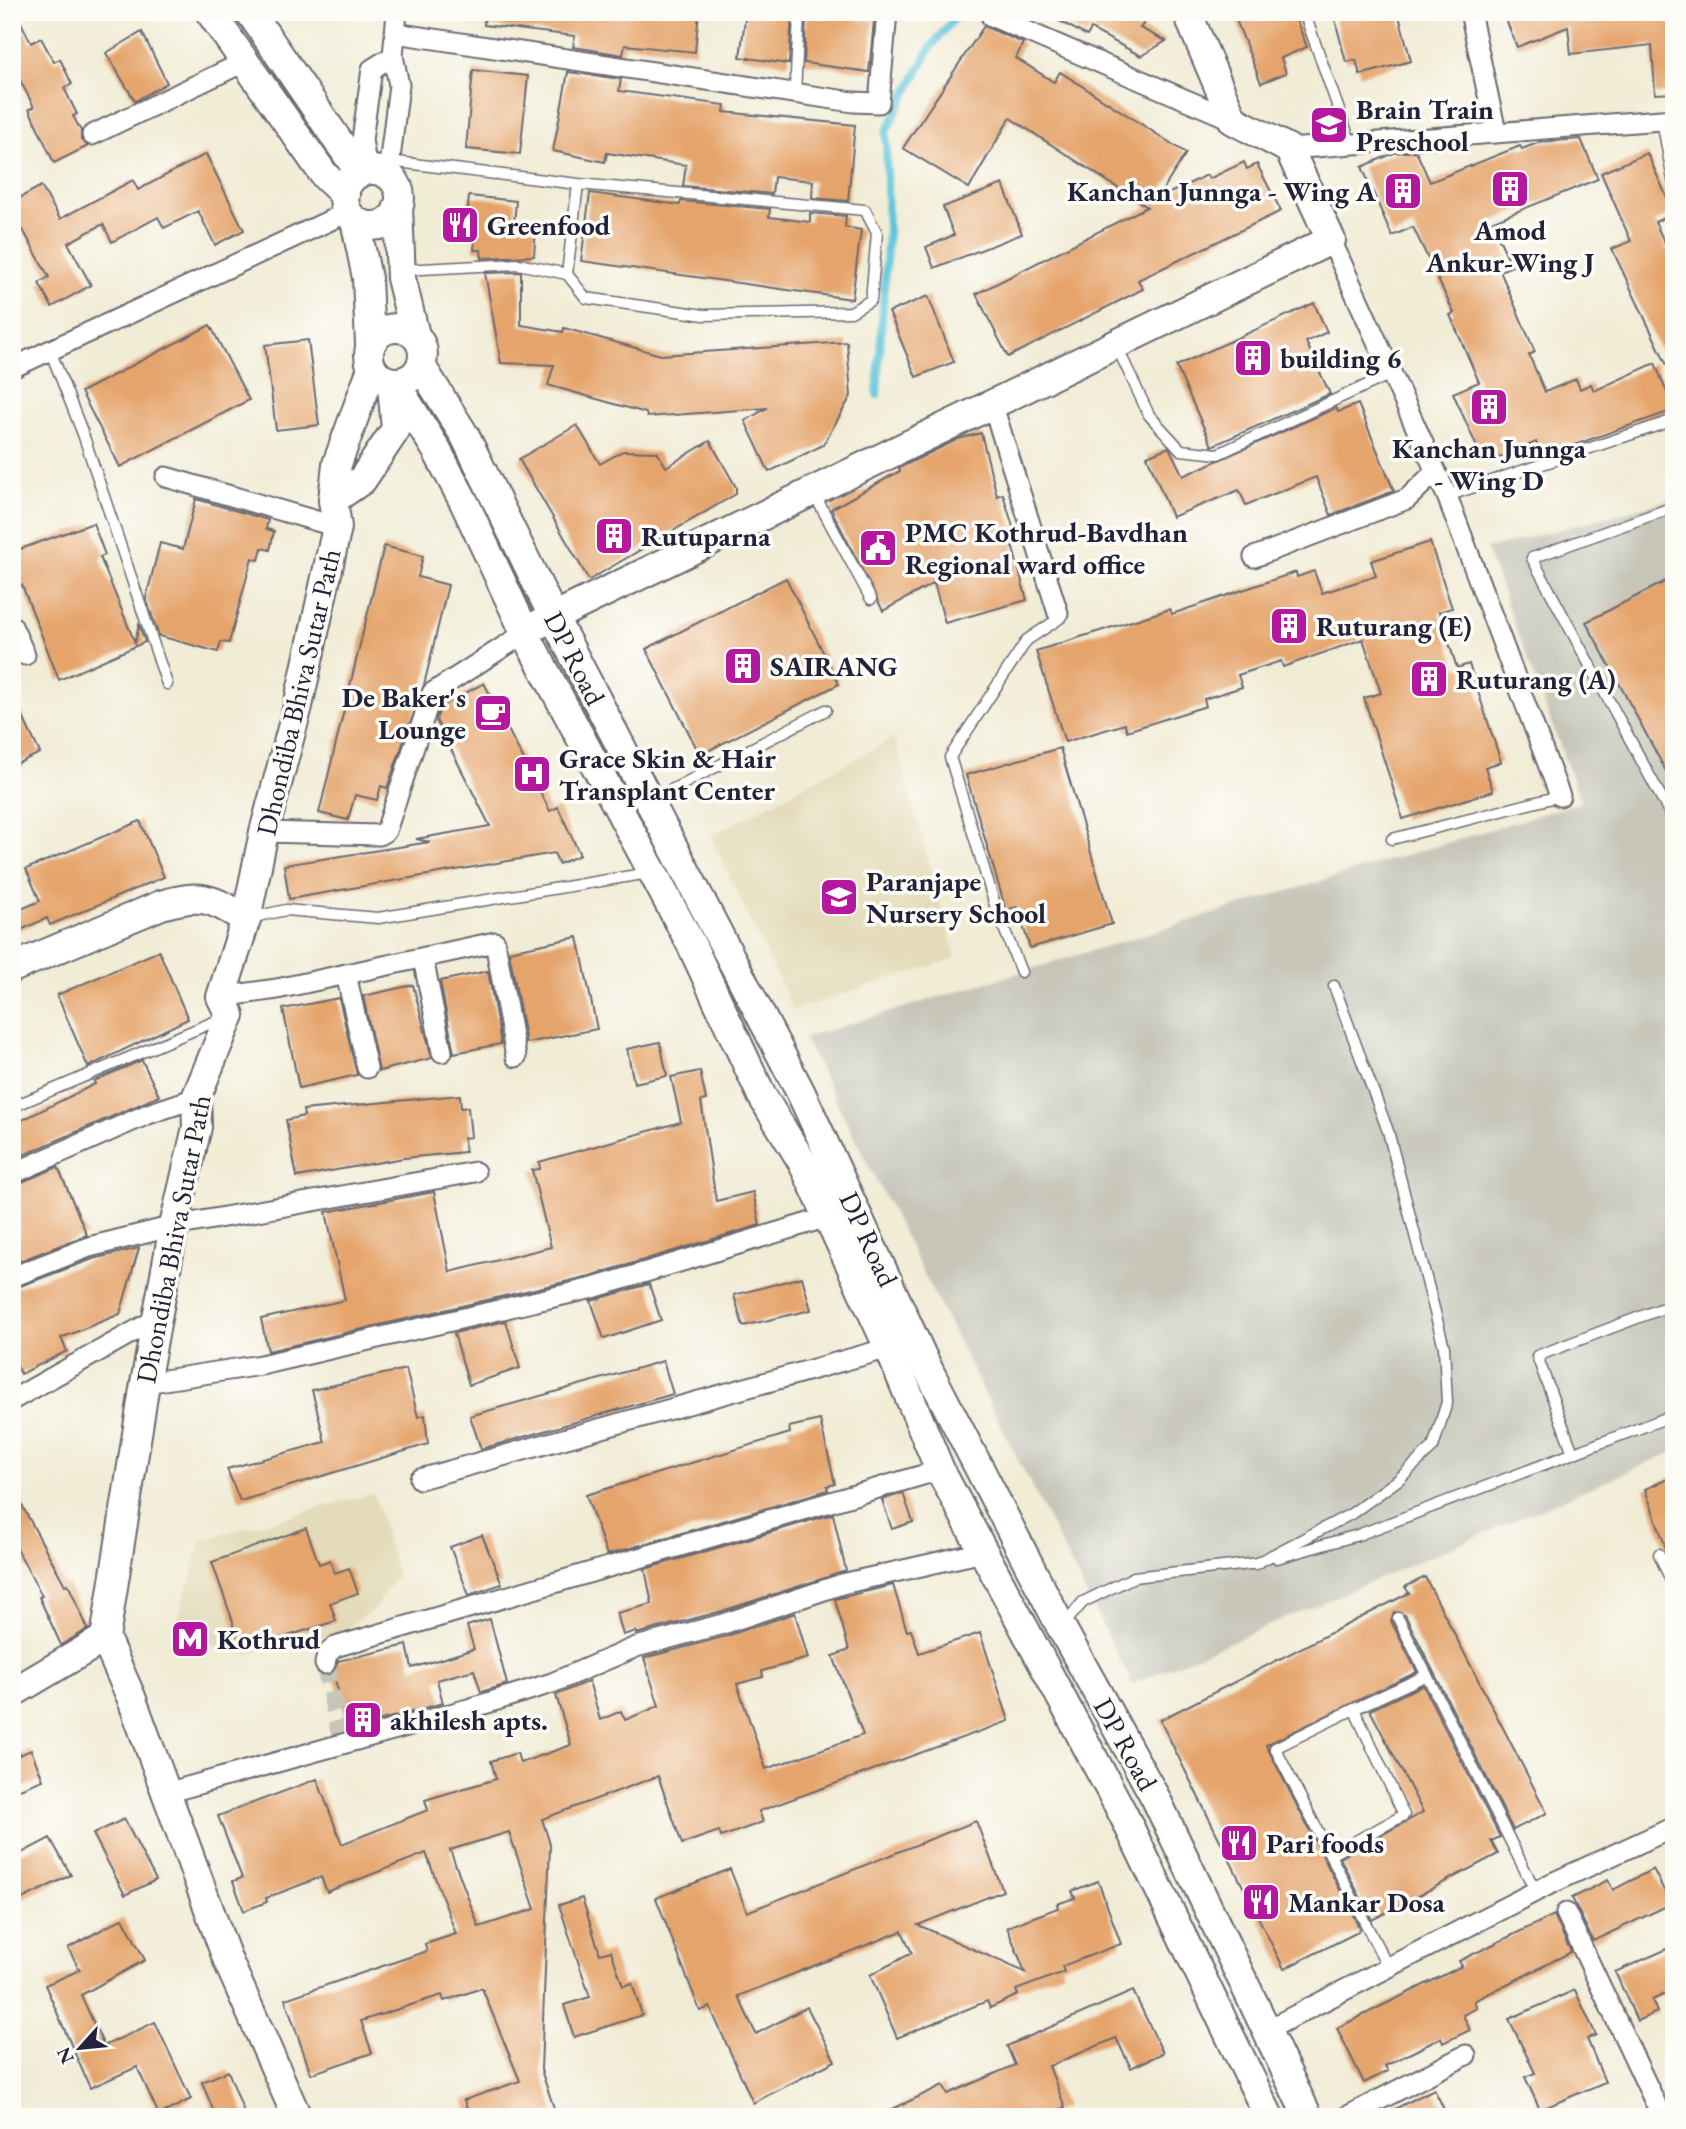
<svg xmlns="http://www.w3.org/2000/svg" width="1686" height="2129" viewBox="0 0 1686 2129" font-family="'EB Garamond',serif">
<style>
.built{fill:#e4dbba}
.industrial{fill:#c6c5b8}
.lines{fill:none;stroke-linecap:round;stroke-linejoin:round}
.stream{stroke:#5cc4d9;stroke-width:8}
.building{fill:#e5a46c;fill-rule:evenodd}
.street-tunnel{stroke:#c8c4b7;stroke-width:19;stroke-dasharray:19 10;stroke-linecap:butt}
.lane-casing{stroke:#6a6971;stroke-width:13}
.street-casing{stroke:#6a6971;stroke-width:23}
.secondary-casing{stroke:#6a6971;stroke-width:32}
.lane{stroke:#fff;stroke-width:10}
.street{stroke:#fff;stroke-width:19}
.secondary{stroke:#fff;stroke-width:28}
.labels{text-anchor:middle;stroke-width:7;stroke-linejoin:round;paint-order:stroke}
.poi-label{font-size:28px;font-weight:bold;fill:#22223b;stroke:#fdfcf7;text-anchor:start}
.street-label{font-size:28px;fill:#22223b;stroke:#fdfcf7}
</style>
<rect width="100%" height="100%" fill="#fdfcf7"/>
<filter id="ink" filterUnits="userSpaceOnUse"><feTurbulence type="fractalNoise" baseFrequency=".0143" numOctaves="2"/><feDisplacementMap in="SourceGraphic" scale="14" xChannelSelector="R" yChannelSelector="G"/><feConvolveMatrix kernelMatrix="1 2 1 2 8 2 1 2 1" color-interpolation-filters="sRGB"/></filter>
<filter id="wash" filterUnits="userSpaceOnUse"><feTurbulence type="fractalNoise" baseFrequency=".00686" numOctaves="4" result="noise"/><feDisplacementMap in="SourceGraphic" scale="28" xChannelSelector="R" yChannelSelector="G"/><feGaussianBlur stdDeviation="1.57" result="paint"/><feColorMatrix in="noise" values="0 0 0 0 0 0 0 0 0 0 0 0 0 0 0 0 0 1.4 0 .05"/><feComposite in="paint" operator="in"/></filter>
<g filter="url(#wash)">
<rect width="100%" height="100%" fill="#f1ecd6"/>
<g class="built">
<path d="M894 738 956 958 793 1010 710 836Z"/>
<path d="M374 1493 397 1575 375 1608 338 1635 243 1655 173 1633 202 1540Z"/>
</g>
<path class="industrial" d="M1674 499V1452L1132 1684 804 1038 1581 802 1486 549Z"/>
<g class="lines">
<path class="stream" d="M877 395 888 232 886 132 931 47 959 12"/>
</g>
<g id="blocks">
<g class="building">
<path d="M12 12H16L31 43 41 38 54 62 60 59 72 84 64 88 77 114 73 116 81 131V140L88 146 54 163 29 109 34 107 12 65Z"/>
<path d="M485 12H699L695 52 625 45 623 55 573 47 575 36 484 25Z"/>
<path d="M746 12 792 14 789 64 740 57Z"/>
<path d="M1043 12H1127L1145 22 1140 28 1166 41 1141 56 1091 29 1087 36Z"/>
<path d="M1233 12H1293L1307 47 1281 58 1286 73 1261 83Z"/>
<path d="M1333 12H1398L1411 61 1360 75 1356 60 1346 62Z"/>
<path d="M1503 12H1674V93L1655 94 1652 45 1571 54 1568 27 1517 47Z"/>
<path d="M824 14 874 21 869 72 804 63 806 16 823 18Z"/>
<path d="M984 26 1023 43 1016 58 1054 82 1060 72 1186 153 1157 199 1207 175 1209 179 1244 162 1247 169 1257 164 1281 211 1138 280 1143 289 1008 357 976 294 1147 207 1010 118 969 188 903 148Z"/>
<path d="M142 32 167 83 135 101 106 53Z"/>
<path d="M473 70 528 76 520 154 466 149Z"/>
<path d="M568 72 621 79 619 91 725 105 724 112 855 125 848 201 812 198 813 181 774 177 772 194 683 186 686 165 607 153 605 162 553 151Z"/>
<path d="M1581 139 1598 179 1491 222 1512 266 1500 271 1535 352 1529 355 1545 392 1576 379 1580 389 1591 384 1594 391 1655 363 1674 410 1557 451 1554 445 1540 452 1536 442 1494 460 1490 450 1480 454 1453 393 1479 382 1450 315 1454 313 1413 227 1392 236 1362 167 1394 153 1416 151 1430 182 1520 146 1522 149 1540 142Z"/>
<path d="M1647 153 1674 213 1655 222 1674 263V380L1612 249 1631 241 1601 173Z"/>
<path d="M206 154 244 230 215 245 198 211 164 228 158 217 112 242 103 224 68 243 91 285 52 307 39 283 49 277 23 230 12 237V202L41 186 60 219 133 180 138 190Z"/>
<path d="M1003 184 1022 234 934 268 926 247 954 235 943 207Z"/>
<path d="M590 193 680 205 681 201 770 209 769 217 810 222V213L846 216 845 227 861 230 852 299 581 261Z"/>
<path d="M469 196 516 201 514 225 536 229 534 256 482 258 481 250H474L476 229 466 228Z"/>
<path d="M521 272V325L563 332 564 328 661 355 847 342 851 396 823 445 769 472 745 421 767 408 647 417 646 413 548 385 554 365 501 363 485 273Z"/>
<path d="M928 296 954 362 916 377 889 312Z"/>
<path d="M1314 303 1327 332 1306 342 1330 394 1212 446 1176 366Z"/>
<path d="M210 325 249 400 120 467 81 392Z"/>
<path d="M308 340 319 425 276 430 265 345Z"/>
<path d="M1358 404 1394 491 1331 515 1316 477 1246 505 1239 490 1172 517 1147 456 1169 447 1183 476 1336 408 1338 412Z"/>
<path d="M577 425 600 464 623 451 657 452 666 467 710 441 736 487V494L589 580 519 459Z"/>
<path d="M981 433 997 496 1003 494 1018 543 1012 545 1027 600 945 623 934 583 883 611 831 509 900 471 899 468 958 439Z"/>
<path d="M196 499 268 520 266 529 274 531 270 550 262 548 259 560 252 558 229 643 221 642 218 652 159 636 146 598 160 543 183 549Z"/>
<path d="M93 523 105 555 100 557 135 643 139 625 145 642 59 680 22 585 17 587 12 574V552Z"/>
<path d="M1430 542 1452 608 1439 612 1457 668 1469 664 1501 762 1485 767 1493 791 1403 819 1364 698 1381 693 1363 639 1283 667 1281 661 1238 675 1242 687 1204 699 1206 706 1127 731 1125 724 1065 742 1036 651 1170 609 1172 614 1296 572 1297 577 1314 571 1322 593 1376 576 1371 561Z"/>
<path d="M384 546 423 556 418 577 448 585 424 685 387 788 381 786 377 800 355 795 348 820 319 813Z"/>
<path d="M1674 577V786L1586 622Z"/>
<path d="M786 578 839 684 700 755 646 649Z"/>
<path d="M484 683 550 811 558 807 580 855 559 864 554 853 289 899 284 865 430 842 416 839 490 826 436 720 441 706Z"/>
<path d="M12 694 40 753 12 766Z"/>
<path d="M1060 748 1112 924 1030 948 1017 907 1006 910 966 775Z"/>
<path d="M140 821 164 877 50 925 47 918 12 934V913L40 901 26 869Z"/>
<path d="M578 937 597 1029 526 1043 509 951Z"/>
<path d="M159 951 188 1019 88 1067 57 995Z"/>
<path d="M488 971 501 1044 454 1053 440 981Z"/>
<path d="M413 985 432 1058 379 1071 363 996Z"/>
<path d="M339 998 357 1075 299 1088 283 1009Z"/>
<path d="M660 1042 667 1076 634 1083 627 1049Z"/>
<path d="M142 1060 159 1096 12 1160V1125L95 1084 94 1081Z"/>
<path d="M700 1071 706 1100 701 1101 716 1201 753 1192 760 1225 590 1276 268 1351 261 1319 345 1300 326 1212 434 1192 450 1272 551 1247 532 1170 540 1169 539 1162 681 1122 671 1077Z"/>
<path d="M460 1095 461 1108 468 1107 471 1137 464 1138 465 1152 404 1158 297 1177 286 1120 304 1116 303 1110Z"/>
<path d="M58 1167 87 1235 12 1264V1186Z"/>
<path d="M139 1248 120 1314 61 1338 67 1351 21 1374 12 1357V1289L93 1259Z"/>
<path d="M802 1277 811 1310 743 1326 734 1295Z"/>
<path d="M649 1284 661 1320 604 1339 591 1301Z"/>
<path d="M506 1321 520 1368 469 1385 454 1333Z"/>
<path d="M663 1361 673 1394 481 1449 470 1416Z"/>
<path d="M406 1369 418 1417 425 1415 428 1444 240 1501 227 1469 325 1442 312 1390Z"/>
<path d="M820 1420 835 1484 827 1486 828 1490 607 1555 586 1495 790 1433 789 1427Z"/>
<path d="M1674 1476V1565H1672L1645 1489Z"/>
<path d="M12 1487 65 1585 68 1584 88 1629 61 1645 39 1597 42 1596 12 1540Z"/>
<path d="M903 1493 913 1522 892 1529 882 1500Z"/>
<path d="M833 1514 846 1571 719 1612 636 1634V1631L623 1635 617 1613 652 1604 645 1569Z"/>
<path d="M306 1528 319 1564 330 1560 335 1573 349 1568 358 1593 330 1603 336 1621 262 1644 233 1643V1622L212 1562Z"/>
<path d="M482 1535 502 1584 469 1595 450 1547Z"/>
<path d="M1425 1577 1547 1813 1513 1830 1405 1615 1394 1612 1391 1621 1417 1672 1266 1745 1359 1927 1358 1932 1284 1969 1160 1720 1409 1593 1405 1587Z"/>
<path d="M893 1585 907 1631 911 1630 919 1653 980 1633 1009 1721 759 1811 763 1822 721 1837 719 1831 682 1844 658 1776 542 1819 550 1844 541 2070 555 2111 538 2117H470L464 2100 520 2081 482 1988 444 2001 442 1995 361 2021 372 2053 311 2074 285 1999 427 1951 425 1944 456 1934 426 1853 327 1892 321 1877 266 1898 267 1902 244 1911 233 1881 242 1878 218 1816 317 1779 342 1844 428 1810 425 1800 496 1779 491 1761 517 1753 520 1763 571 1745 556 1695 589 1681 600 1720 621 1711 625 1720 659 1706 644 1658 727 1636 795 1613 808 1658 762 1671 763 1677 737 1684 766 1769 863 1735 833 1656 849 1650 835 1599ZM509 1832 535 1909 479 1927 450 1850Z"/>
<path d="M490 1619 507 1684 481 1692 474 1670 437 1680 443 1703 349 1729 333 1673 338 1661 407 1645 412 1668 474 1649 467 1626Z"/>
<path d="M1423 1685 1500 1837 1491 1841 1498 1854 1372 1920 1340 1858 1423 1812 1370 1710Z"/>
<path d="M31 1750 43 1780 12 1792V1758Z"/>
<path d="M124 1819 156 1880 125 1895 93 1834Z"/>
<path d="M976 1821 1003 1891 918 1925 1025 1972 1007 1927 1058 1908 1057 1904 1075 1898 1072 1891 1098 1881 1121 1944 1062 1966 1064 1972 1016 1990 1018 1995 990 2008 987 2001 897 2038 870 1975 912 1953 902 1931 738 1996 756 2034 807 2007 835 2061 753 2103 710 2007 700 2011 656 1898 730 1869 747 1912Z"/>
<path d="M50 1838 71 1875 12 1904V1858Z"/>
<path d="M1653 1869 1671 1904 1593 1941 1572 1898 1608 1880 1613 1890Z"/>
<path d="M582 1898 600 1954 611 1951 623 1986 632 1983 642 2015 574 2037 564 2005 590 1997 559 1905Z"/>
<path d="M1554 1915 1571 1952 1474 2001 1477 2008 1463 2015 1470 2030 1443 2043 1441 2038 1385 2066 1388 2071 1364 2083 1337 2028 1462 1966 1459 1961Z"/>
<path d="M123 1918 145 1960 81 1995 104 2046 155 2022 191 2099 159 2115 137 2067 90 2088 45 1985 80 1970 68 1948Z"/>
<path d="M1674 1946V1990L1652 2000 1657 2012 1637 2021 1615 1972Z"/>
<path d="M1575 1990 1596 2035 1587 2039 1605 2082 1540 2110 1525 2077 1535 2073 1509 2019Z"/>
<path d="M1133 1991 1163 2053 1131 2068 1116 2038 1049 2066 1065 2107 1042 2117H876L943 2085 948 2094 1015 2065 1007 2046Z"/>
<path d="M228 2071 246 2117H216L202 2082Z"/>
<path d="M1434 2089 1448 2117H1379Z"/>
</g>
</g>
</g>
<g filter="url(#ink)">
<use href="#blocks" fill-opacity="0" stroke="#6a6971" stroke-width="2"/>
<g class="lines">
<path class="street-tunnel" d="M325 1664 343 1745"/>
<defs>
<g id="lane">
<path d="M1304 12 1351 144"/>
<path d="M795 93 799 16"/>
<path d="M1662 120 1674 186"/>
<path d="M389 161 578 184 567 274 586 298 704 315 851 312 871 300 877 233 865 210 578 184"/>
<path d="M402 270 518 264 567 274"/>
<path d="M1117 347 1149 415 1181 450 1218 454 1391 374"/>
<path d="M50 350 83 434 167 684"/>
<path d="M813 492 871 599"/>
<path d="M1447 496 1674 420"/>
<path d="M1674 507 1532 558 1674 821"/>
<path d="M650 801 826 710"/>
<path d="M1392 839 1560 796"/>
<path d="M249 918 286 910 378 918 649 873"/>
<path d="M1021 972 995 905 950 757 1027 640 1060 618 1058 614"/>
<path d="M12 1107 223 1018"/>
<path d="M1573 1453 1537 1356 1674 1304"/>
<path d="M1659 1554 1674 1587"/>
<path d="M1277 1558 1358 1535 1674 1415"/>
<path d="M1255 1564 1351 1514 1398 1480 1433 1447 1447 1402 1444 1347 1388 1131 1334 986"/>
<path d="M1398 1618 1536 1892"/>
<path d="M1064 1624 1083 1602 1134 1577 1259 1563"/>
<path d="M1354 1709 1427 1675"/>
<path d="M1674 1763V1774"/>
<path d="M1330 1855 1404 1815 1354 1709 1275 1748 1388 1967"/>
</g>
<g id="street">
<path d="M1470 12 1496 132"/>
<path d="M991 16 1233 120"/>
<path d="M395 33 853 102 879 103 887 12"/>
<path d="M92 135 244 62"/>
<path d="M1289 149 1674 119"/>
<path d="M367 170 362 140 372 69 393 56"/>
<path d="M388 175 399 85 393 56 397 12"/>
<path d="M1331 240 1447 496 1560 796"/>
<path d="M12 368 348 212"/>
<path d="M992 403 1058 613"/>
<path d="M166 477 337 527"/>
<path d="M1254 557 1407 499 1435 472"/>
<path d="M12 626 25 655"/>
<path d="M264 832 379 835 386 831 432 693 525 633"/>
<path d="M423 958 442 1052"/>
<path d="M346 974 367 1068"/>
<path d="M221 997 277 989 495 942 516 1057"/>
<path d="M12 1174 148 1114 196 1098"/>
<path d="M12 1277 89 1247 174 1226 475 1172"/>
<path d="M145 1383 261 1365 593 1288 828 1217"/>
<path d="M12 1400 158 1318"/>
<path d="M420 1479 889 1348"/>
<path d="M325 1664 327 1654 335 1647 940 1470"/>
<path d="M166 1793 468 1709 552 1683 636 1647 723 1624 842 1584 983 1552"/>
<path d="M1566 1913 1662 2117"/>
<path d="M1267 2030 1550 1884 1674 1827"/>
<path d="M1346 2117 1466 2055"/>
</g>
<g id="secondary">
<path d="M210 12 325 176 345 195"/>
<path d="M250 12 360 173"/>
<circle cx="372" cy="198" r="28"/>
<path d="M398 207 401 278 415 335"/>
<path d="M355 220 367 278 370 344"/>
<circle cx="396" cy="355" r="27"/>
<path d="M421 366 465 436 553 616 801 1093 927 1367 1061 1627 1155 1797 1308 2117"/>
<path d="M372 368 337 464 333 500 362 480 396 429 392 385"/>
<path d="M395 383 436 449 465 504 530 643 691 944 762 1096 803 1163 889 1348 940 1470 1123 1814 1269 2117"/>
<path d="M537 625 1331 240 1289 149 1233 120 1187 12"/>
<path d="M12 968 161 905C203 893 210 898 246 919"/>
<path d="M12 1693 105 1638"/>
<path d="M297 2117 228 1961 131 1697 105 1638 145 1383 174 1226 197 1127 196 1098 230 1015 221 997 246 919 264 832 298 706 337 527 333 500"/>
<path d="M1670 2117 1674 2115"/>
</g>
</defs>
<use href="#lane" class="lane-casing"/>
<use href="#street" class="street-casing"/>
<use href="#secondary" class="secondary-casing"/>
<use href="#lane" class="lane"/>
<use href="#street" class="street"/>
<use href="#secondary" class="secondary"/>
</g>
</g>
<defs>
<symbol id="school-square" viewBox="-11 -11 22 22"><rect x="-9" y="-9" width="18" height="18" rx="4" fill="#b5179e" stroke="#fdfcf7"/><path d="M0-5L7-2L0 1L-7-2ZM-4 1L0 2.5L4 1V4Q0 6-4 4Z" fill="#fff"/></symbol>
<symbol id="building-square" viewBox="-11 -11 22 22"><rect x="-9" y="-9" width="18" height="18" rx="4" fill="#b5179e" stroke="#fdfcf7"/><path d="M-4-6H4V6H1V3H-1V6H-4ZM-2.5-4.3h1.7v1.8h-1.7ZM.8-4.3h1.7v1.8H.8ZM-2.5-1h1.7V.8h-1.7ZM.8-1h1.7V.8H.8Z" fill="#fff"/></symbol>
<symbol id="restaurant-square" viewBox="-11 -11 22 22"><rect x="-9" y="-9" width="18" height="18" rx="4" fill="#b5179e" stroke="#fdfcf7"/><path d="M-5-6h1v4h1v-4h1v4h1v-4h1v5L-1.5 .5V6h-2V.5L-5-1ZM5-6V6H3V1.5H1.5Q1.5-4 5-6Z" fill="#fff"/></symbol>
<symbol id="civic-square" viewBox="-11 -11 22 22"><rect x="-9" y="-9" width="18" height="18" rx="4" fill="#b5179e" stroke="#fdfcf7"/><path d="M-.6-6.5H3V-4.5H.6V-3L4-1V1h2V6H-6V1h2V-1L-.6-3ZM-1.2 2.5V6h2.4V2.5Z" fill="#fff"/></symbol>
<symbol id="cafe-square" viewBox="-11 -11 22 22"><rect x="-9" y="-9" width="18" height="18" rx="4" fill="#b5179e" stroke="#fdfcf7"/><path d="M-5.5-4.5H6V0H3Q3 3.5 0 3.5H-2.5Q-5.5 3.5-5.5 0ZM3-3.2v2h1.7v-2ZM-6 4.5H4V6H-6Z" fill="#fff"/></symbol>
<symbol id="hospital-square" viewBox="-11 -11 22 22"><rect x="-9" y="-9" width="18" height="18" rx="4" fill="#b5179e" stroke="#fdfcf7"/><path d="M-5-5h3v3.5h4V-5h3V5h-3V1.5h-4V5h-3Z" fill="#fff"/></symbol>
<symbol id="metro-square" viewBox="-11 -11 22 22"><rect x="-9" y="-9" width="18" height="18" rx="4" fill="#b5179e" stroke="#fdfcf7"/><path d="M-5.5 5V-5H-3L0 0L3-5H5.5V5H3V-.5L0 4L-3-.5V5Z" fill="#fff"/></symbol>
</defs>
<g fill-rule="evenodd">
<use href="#school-square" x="1307" y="103" width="44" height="44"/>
<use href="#building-square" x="1488" y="167" width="44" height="44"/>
<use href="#building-square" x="1381" y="169" width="44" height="44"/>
<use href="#restaurant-square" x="438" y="203" width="44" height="44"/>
<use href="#building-square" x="1231" y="336" width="44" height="44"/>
<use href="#building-square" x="1467" y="385" width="44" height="44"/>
<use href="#building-square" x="592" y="514" width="44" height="44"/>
<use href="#civic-square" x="856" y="526" width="44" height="44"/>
<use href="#building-square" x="1267" y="604" width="44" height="44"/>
<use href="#building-square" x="721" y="644" width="44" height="44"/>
<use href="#building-square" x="1407" y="657" width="44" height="44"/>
<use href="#cafe-square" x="471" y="691" width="44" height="44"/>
<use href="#hospital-square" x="510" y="752" width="44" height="44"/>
<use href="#school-square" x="817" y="875" width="44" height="44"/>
<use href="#metro-square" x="168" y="1617" width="44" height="44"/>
<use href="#building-square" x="341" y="1698" width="44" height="44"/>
<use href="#restaurant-square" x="1217" y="1821" width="44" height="44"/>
<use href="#restaurant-square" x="1239" y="1880" width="44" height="44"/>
</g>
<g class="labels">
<g class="poi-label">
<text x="1356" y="119">Brain Train<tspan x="1356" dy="32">Preschool</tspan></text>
<text x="1376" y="201" text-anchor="end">Kanchan Junnga - Wing A</text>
<text x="487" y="235">Greenfood</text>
<text x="1510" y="240" text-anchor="middle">Amod<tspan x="1510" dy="32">Ankur-Wing J</tspan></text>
<text x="1280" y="368">building 6</text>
<text x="1489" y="458" text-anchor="middle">Kanchan Junnga<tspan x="1489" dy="32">- Wing D</tspan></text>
<text x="905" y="542">PMC Kothrud-Bavdhan<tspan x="905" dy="32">Regional ward office</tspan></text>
<text x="641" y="546">Rutuparna</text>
<text x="1316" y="636">Ruturang (E)</text>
<text x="770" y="676">SAIRANG</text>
<text x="1456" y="689">Ruturang (A)</text>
<text x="466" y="707" text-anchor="end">De Baker's<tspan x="466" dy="32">Lounge</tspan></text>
<text x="559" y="768">Grace Skin &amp; Hair<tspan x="559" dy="32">Transplant Center</tspan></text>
<text x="866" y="891">Paranjape<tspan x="866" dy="32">Nursery School</tspan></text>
<text x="217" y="1649">Kothrud</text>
<text x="390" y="1730">akhilesh apts.</text>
<text x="1266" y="1853">Pari foods</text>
<text x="1288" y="1912">Mankar Dosa</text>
</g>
<g class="street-label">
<text transform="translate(575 658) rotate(63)" y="10">DP Road</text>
<text transform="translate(298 692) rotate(-77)" y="10">Dhondiba Bhiva Sutar Path</text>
<text transform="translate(173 1239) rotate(-79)" y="10">Dhondiba Bhiva Sutar Path</text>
<text transform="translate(869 1239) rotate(65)" y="10">DP Road</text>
<text transform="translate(1126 1744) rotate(61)" y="10">DP Road</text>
</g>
</g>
<rect width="1686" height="2129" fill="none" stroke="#fdfcf7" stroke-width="42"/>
<g transform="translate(80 2048) rotate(243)" stroke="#fdfcf7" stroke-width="5" paint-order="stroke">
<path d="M0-5L12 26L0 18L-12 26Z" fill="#22223b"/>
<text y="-10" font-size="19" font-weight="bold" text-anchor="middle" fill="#22223b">N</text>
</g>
</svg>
